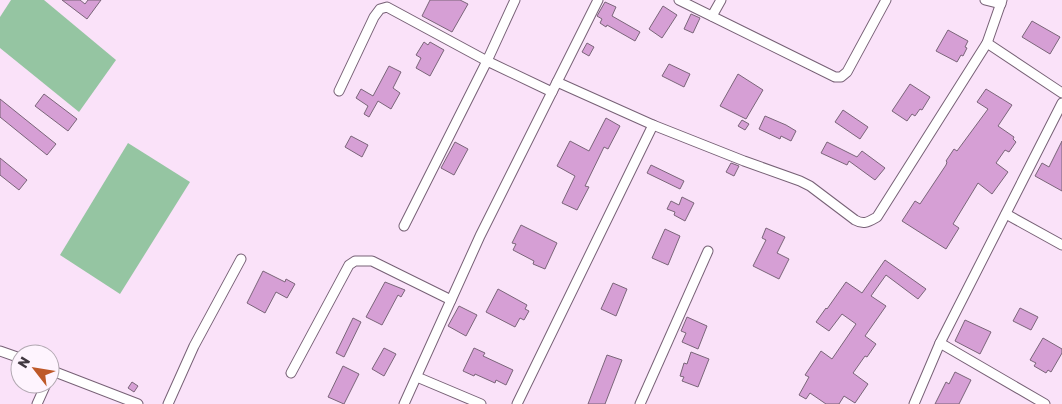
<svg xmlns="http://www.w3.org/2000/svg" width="1062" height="404" viewBox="0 0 1062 404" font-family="Rubik,sans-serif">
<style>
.green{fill:#95c5a2}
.building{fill:#d69fd5;stroke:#7a6579}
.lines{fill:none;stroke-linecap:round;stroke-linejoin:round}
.street-casing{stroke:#776176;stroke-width:11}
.street{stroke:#fff;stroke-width:9}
</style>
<rect width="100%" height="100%" fill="#fae2f9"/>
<g class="green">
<path d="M11 0H44L116 60 79 112 0 48V17Z"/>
<path d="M128 143 190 182 120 294 60 255Z"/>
</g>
<g class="building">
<path d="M62 0H80L85 4 88 0H101L87 19Z"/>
<path d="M430 0H460L468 4 452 32 422 16Z"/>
<path d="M605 2 616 7 612 16 640 32 635 41 607 25 606 27 600 23 602 19 597 16Z"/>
<path d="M663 6 677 15 662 38 649 29Z"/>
<path d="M691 14 700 18 693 33 684 29Z"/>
<path d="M1032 21 1060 37 1050 54 1022 37Z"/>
<path d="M948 30 968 41 965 47 967 48 963 56 961 55 957 62 936 51Z"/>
<path d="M424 42 428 45 430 42 444 50 430 76 416 68 421 58 416 55Z"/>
<path d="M587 43 594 47 589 56 582 52Z"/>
<path d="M669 64 690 74 684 87 662 76Z"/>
<path d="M389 66 401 72 393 88 400 93 391 109 378 101 369 117 364 114 368 106 356 98 361 89 373 96Z"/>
<path d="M738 74 763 90 746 119 720 106Z"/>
<path d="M910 84 930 97 922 110 920 109 915 116 912 114 907 121 892 111Z"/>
<path d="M986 89 1012 105 998 126 1014 137 1013 139 1016 142 1009 152 1005 150 996 163 1008 172 992 194 978 183 953 224 959 228 946 249 902 221 915 201 920 204 946 165 947 162 946 161 954 149 957 151 988 109 977 102Z"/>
<path d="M44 94 77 119 68 131 35 106Z"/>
<path d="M0 99 56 144 47 155 0 117Z"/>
<path d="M843 110 868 127 860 139 835 122Z"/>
<path d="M765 116 786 125 796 131 791 141 781 136 780 139 759 129Z"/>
<path d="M606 118 620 126 608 149 604 147 585 186 589 187 577 210 562 203 575 176 557 166 570 141 589 151Z"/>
<path d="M742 120 749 124 745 130 738 126Z"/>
<path d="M351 136 368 145 362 157 345 147Z"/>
<path d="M1062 141V191L1035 176 1042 163 1049 167Z"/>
<path d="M455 142 468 149 454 175 441 168Z"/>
<path d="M827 142 857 157 862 151 885 168 875 180 849 161 847 165 821 153Z"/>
<path d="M0 158 27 180 19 190 0 175Z"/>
<path d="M731 163 739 166 734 176 726 172Z"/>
<path d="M651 165 684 181 680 189 647 173Z"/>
<path d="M682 197 694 203 685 221 674 215 675 212 667 209 671 201 679 205Z"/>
<path d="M521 225 557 243 545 269 533 264 534 261 513 250 516 244 512 243Z"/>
<path d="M766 228 785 237 777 253 789 259 779 279 753 266 766 240 762 238Z"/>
<path d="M665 229 680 236 668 265 652 258Z"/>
<path d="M885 260 926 289 918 299 886 275 871 296 886 306 865 336 876 344 867 357 865 356 853 373 868 384 855 403 844 396 839 404H826L810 393 806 399 799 395 809 377 805 375 821 351 832 359 856 324 842 314 829 331 816 322 826 308 827 309 846 282 862 293Z"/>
<path d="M263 271 285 282 286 279 295 284 287 298 276 292 265 313 247 303Z"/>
<path d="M385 282 405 290 401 297 398 295 382 325 366 317Z"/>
<path d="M613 283 627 289 616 316 601 309Z"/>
<path d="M498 289 527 305 525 309 529 311 524 320 520 318 515 327 486 312Z"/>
<path d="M459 306 477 315 466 336 448 326Z"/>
<path d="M1020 308 1038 317 1031 330 1013 321Z"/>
<path d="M687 317 707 326 698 349 682 342 686 333 681 331Z"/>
<path d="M353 318 361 322 344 357 336 353Z"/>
<path d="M965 320 991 332 980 354 955 341Z"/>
<path d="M1043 338 1062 349V353L1051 372 1048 370 1046 373 1034 366 1036 363 1030 360Z"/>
<path d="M384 348 396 354 384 376 372 369Z"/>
<path d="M474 348 485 353 483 356 513 370 506 385 496 380 495 383 475 374 474 376 463 371Z"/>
<path d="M691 352 709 359 698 387 682 381 684 377 680 376 684 363 687 364Z"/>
<path d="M607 355 622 360 605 404H588Z"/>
<path d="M343 366 359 374 344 404 328 397Z"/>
<path d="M955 372 971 380 959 404H935L946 382 949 384Z"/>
<path d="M132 382 138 386 134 392 128 388Z"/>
</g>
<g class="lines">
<defs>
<g id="street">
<path d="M679 0 835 77H841L847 72 886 0"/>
<path d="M985 0 1001 4"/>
<path d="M712 16 721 0"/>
<path d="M987 43 1062 93"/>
<path d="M557 82 653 125 744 161 800 181 810 186 855 220C864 225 868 222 877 217L987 43 1002 0"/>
<path d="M339 91 374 17 380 9 387 7 487 61 552 92"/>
<path d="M1006 214 1062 245"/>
<path d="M404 226 487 61 515 0"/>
<path d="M940 343 1045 404"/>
<path d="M0 351 20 358"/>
<path d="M50 370 138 404"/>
<path d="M291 373 349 265 355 261H372L451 300"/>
<path d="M417 377 481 404"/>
<path d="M37 404 46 384"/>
<path d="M168 404 194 346 241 259"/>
<path d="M404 404 480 236 598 0"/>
<path d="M517 404 653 125"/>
<path d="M640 404 708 251"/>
<path d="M914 404 940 343 1062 103"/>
</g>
</defs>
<use href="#street" class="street-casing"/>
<use href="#street" class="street"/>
</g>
<g transform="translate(35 369) rotate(301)"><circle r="24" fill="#fef4fe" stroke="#b2a9b2"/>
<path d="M0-4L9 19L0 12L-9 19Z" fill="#be5929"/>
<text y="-8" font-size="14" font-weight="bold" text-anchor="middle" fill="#413841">N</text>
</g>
</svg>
